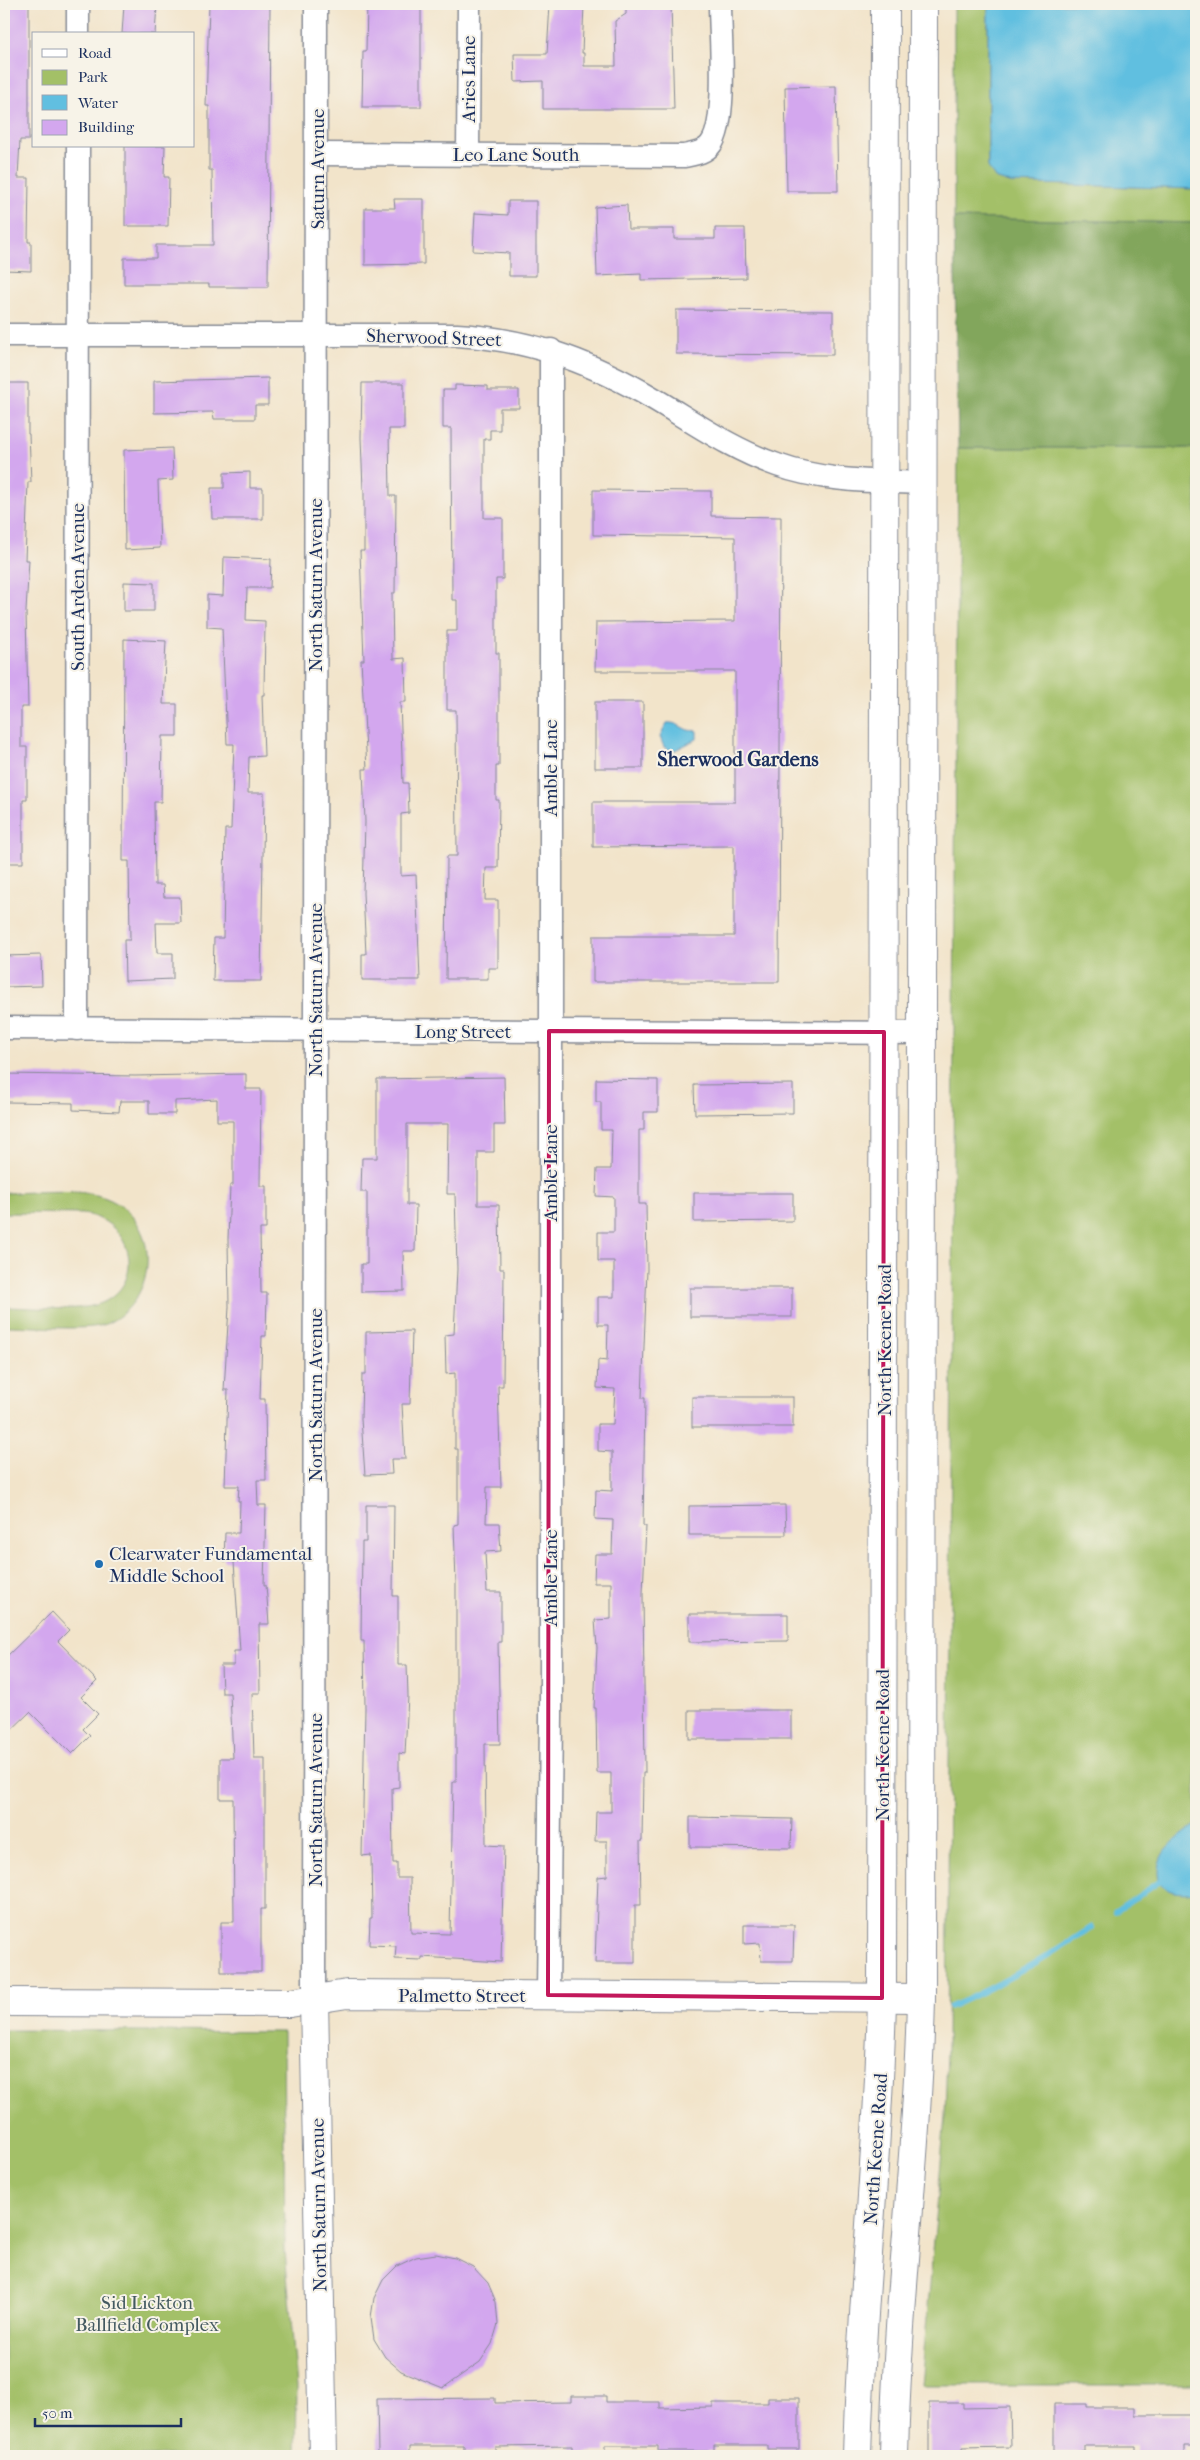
<svg xmlns="http://www.w3.org/2000/svg" width="1200" height="2460" viewBox="0 0 1200 2460" font-family="'IM FELL French Canon',serif">
<style>
.green{fill:#a3c067;stroke:#5f7862}
.forest{fill:#82a65c;stroke:#4e6a5d}
.water{fill:#61bfe0;stroke:#3e779f}
.lines{fill:none;stroke-linecap:round;stroke-linejoin:round}
.stream{stroke:#61bfe0;stroke-width:5.5}
.building{fill:#d3a7ee}
.minor-casing{stroke:#868a94;stroke-width:25}
.tertiary-casing{stroke:#868a94;stroke-width:30}
.secondary-casing{stroke:#868a94;stroke-width:30}
.minor{stroke:#fff;stroke-width:22}
.tertiary{stroke:#fff;stroke-width:28}
.secondary{stroke:#fff;stroke-width:28}
.marked{fill:none;stroke:#c2185b;stroke-width:4;stroke-linejoin:round}
.poi-dot{fill:#1f6fb2;stroke:#f7f3e8;stroke-width:2}
.labels{text-anchor:middle;stroke-width:4;stroke-linejoin:round;paint-order:stroke}
.street-label{font-size:19px;fill:#1b2f5e;stroke:#f7f3e8}
.poi-label{font-size:19px;fill:#1b2f5e;stroke:#f7f3e8;text-anchor:start}
.park-label{font-size:19px;fill:#445a61;stroke:#f7f3e8}
.neighbourhood-label{font-size:20px;font-weight:bold;fill:#1b2f5e;stroke:#f7f3e8}
</style>
<rect width="100%" height="100%" fill="#f7f3e8"/>
<filter id="ink" filterUnits="userSpaceOnUse"><feTurbulence type="fractalNoise" baseFrequency=".02" numOctaves="2"/><feDisplacementMap in="SourceGraphic" scale="10" xChannelSelector="R" yChannelSelector="G"/><feConvolveMatrix kernelMatrix="1 2 1 2 8 2 1 2 1" color-interpolation-filters="sRGB"/></filter>
<filter id="wash" filterUnits="userSpaceOnUse"><feTurbulence type="fractalNoise" baseFrequency=".0096" numOctaves="4" result="noise"/><feDisplacementMap in="SourceGraphic" scale="20" xChannelSelector="R" yChannelSelector="G"/><feGaussianBlur stdDeviation="1.12" result="paint"/><feColorMatrix in="noise" values="0 0 0 0 0 0 0 0 0 0 0 0 0 0 0 0 0 1.4 0 .05"/><feComposite in="paint" operator="in"/></filter>
<g filter="url(#wash)">
<rect width="100%" height="100%" fill="#f2e4ca"/>
<g class="green">
<path d="M954 4H988V166L995 178 1010 183 1196 189V223L954 218Z"/>
<path d="M958 448H1196V2385H921L945 2117 947 2049Z"/>
<path d="M4 1193C34 1193 78 1187 106 1198 164 1220 159 1304 103 1325 85 1331 26 1326 4 1326V1307C29 1307 82 1313 104 1302 148 1279 130 1219 82 1214L4 1213Z"/>
<path d="M4 2030 283 2032 285 2251 297 2387 296 2456H4Z"/>
</g>
<path class="forest" d="M954 218 1196 223V448H958Z"/>
<g class="water">
<path d="M988 4H1196V189L1010 183 995 178 988 167Z"/>
<path d="M667 723C676 722 680 727 688 730 691 731 694 730 697 731V739L673 751 664 747 660 737Z"/>
<path d="M1196 1825V1892C1180 1894 1158 1894 1158 1872 1158 1866 1160 1859 1163 1854 1171 1842 1185 1833 1196 1825Z"/>
</g>
<g class="lines">
<g class="stream">
<path d="M1115 1912 1159 1882"/>
<path d="M950 2007C1001 1985 1046 1958 1092 1927"/>
</g>
</g>
<g id="blocks">
<g class="building">
<path d="M4 4H29V140H20L18 178H29L28 242H31V271L4 270Z"/>
<path d="M124 4H157L155 34H122Z"/>
<path d="M209 4H270L268 287H209V284H124V258H156V245H213L212 170H209V106H206Z"/>
<path d="M367 4H421V107H362L363 51H366Z"/>
<path d="M550 4H584L582 53H584V66H616L615 21 626 14V4H671L674 109H543V81L515 82 514 54H547Z"/>
<path d="M836 86 838 191H787L785 87Z"/>
<path d="M125 146H165L164 177H169L168 226H125Z"/>
<path d="M394 199H424V264L365 265V208H395Z"/>
<path d="M508 201H536V276H509V253L473 251 475 213 508 215Z"/>
<path d="M627 205 628 229H674V239H715V228H745L746 278 641 280V274L597 276 595 207Z"/>
<path d="M676 310 833 311V355L676 354Z"/>
<path d="M268 378V405H255V419H214L213 412 154 413V381Z"/>
<path d="M4 383H28V434H29L31 482H28L25 560H29L26 611 28 707H21V747H27V800H23V863H4Z"/>
<path d="M362 383H404V429H389L390 496H396L395 593H392L393 659 405 658 406 702H400L403 783H408L409 813 401 814V876L416 875 420 980H362V954H366L363 893 365 822 363 769H367L361 660H364L360 551H364V489H363L361 438Z"/>
<path d="M455 385 488 386V390H519V408H500V430H490V439H484V518H503V579H496V653H499V766H496V800H499L498 868H486L485 900H498V968H488V979H446L447 856H457L456 710H447V631H457V600H452L451 428H443V390H455Z"/>
<path d="M172 448 173 480 158 481 160 548 125 550 124 450Z"/>
<path d="M250 472V488H263V519H212L211 488H224V473Z"/>
<path d="M593 490 711 491V516L781 517 779 982H593V936H734V846L593 847V802H735V671H595L596 622 735 621V537L593 535Z"/>
<path d="M224 557 271 559 270 588H247L246 620 265 621 264 695H262L264 756 249 757 248 793H264L261 981H213L214 938H223L225 829H231L234 744H227L222 628 207 627V595L223 596Z"/>
<path d="M124 582 154 583V611H124Z"/>
<path d="M124 639 166 641 163 704H177V736H162L161 802H154L155 885H163L164 897H180L181 923H156L157 953H173V979L125 981 124 940H130L129 861H123Z"/>
<rect x="595" y="702" width="48" height="66"/>
<path d="M41 955 42 986 4 987V956Z"/>
<path d="M6 1074 135 1076 246 1074V1089H261L260 1186H266V1229H260L261 1293H267L266 1336H262L260 1399H265L266 1480H257L258 1505H266L264 1585H266L269 1624H259L260 1693H252L254 1758H265V1909H261V1972H221V1922H234L233 1799H220V1758H233L230 1693H222L221 1665H234V1651H240L234 1562 224 1561 225 1533H239L240 1501H238L239 1486H225L228 1390H224L229 1307 228 1239 230 1185H233V1121H217V1099L175 1101V1114H149V1101H120L119 1112 73 1110V1103L6 1102Z"/>
<path d="M504 1077 505 1125H494V1152H478V1205H499L500 1269H504L503 1386H498L501 1487H487L486 1523H499L501 1551 485 1552 487 1592H501V1642H498L500 1744H485L486 1845 504 1846 501 1962 422 1957V1960L395 1959 396 1946 369 1945 370 1918H372L371 1855 362 1856 365 1708 364 1641H361L362 1542H366V1505H394L393 1596H398V1665H407L408 1696 405 1754 399 1753V1787L392 1788 393 1863H397V1878H410L411 1933 450 1934 453 1782H456V1583L454 1525 458 1524V1449H455V1373L446 1374 445 1335 454 1334 457 1269 455 1194H447L448 1124H407V1205H416L415 1251H403L404 1291 361 1292V1264H367V1192H361L362 1158H377V1079Z"/>
<path d="M596 1079 658 1080V1112H644V1130H639V1204H646L647 1269 642 1398H645L643 1526H646L643 1593 645 1773H643L642 1841H640L641 1905H635V1963H595L598 1877 607 1876V1841H595L596 1812H611V1773H597L596 1708H594L597 1648 595 1620 611 1619V1583H594L595 1554H612L613 1520 595 1519 596 1490 612 1491V1452L598 1451V1424H613L615 1389 597 1388 598 1360 607 1361 608 1325H598V1297H614V1261H598V1232H614V1197L596 1196 597 1169H611L612 1130H601V1102H596Z"/>
<path d="M793 1084V1113L695 1114 694 1085Z"/>
<path d="M694 1193H793V1221L694 1222Z"/>
<rect x="690" y="1288" width="102" height="29"/>
<path d="M412 1331 410 1404H402L405 1459H391L392 1474 365 1475 361 1419 362 1374H366V1332Z"/>
<rect x="692" y="1397" width="101" height="30"/>
<path d="M785 1505 786 1535H689V1506Z"/>
<path d="M52 1612 69 1630 58 1641 97 1681 81 1697 98 1714 83 1729 90 1736 72 1754 30 1712 4 1737V1659Z"/>
<path d="M689 1614H788V1641L689 1642Z"/>
<rect x="689" y="1710" width="102" height="29"/>
<path d="M690 1817 792 1819 791 1848 690 1847Z"/>
<path d="M744 1925H794L793 1961H761L760 1943 744 1944Z"/>
<path d="M436 2254 455 2258 473 2267 488 2283 496 2302 498 2324 492 2344 480 2362 443 2388 401 2371 385 2357 374 2339 371 2317 374 2298 383 2280 397 2266 416 2257Z"/>
<path d="M571 2396H606V2402H660V2408L713 2407V2403H768V2398H799V2449H767V2445H714V2451H658V2446H605V2452H572V2446L495 2447V2451L464 2452V2446H410V2453H378L377 2399 495 2398V2403L571 2402Z"/>
<path d="M929 2403H963V2408L1010 2407 1011 2447 962 2448V2454H929Z"/>
<path d="M1054 2404H1087V2407H1135V2415H1196V2446H1185V2455L1136 2456V2446H1085V2452H1054Z"/>
</g>
</g>
</g>
<g filter="url(#ink)">
<use href="#blocks" fill-opacity="0" stroke="#868a94" stroke-width="1"/>
<g class="lines">
<defs>
<g id="minor">
<path d="M78 34V4"/>
<path d="M317 154 684 156C693 154 705 153 711 144 728 121 720 35 720 4"/>
<path d="M468 154 469 4"/>
<path d="M4 335H457C527 339 583 359 644 393 688 418 728 448 777 465 824 482 875 481 924 483"/>
<path d="M4 1028 922 1033"/>
<path d="M77 1029 78 146"/>
<path d="M548 1995 551 1717V350"/>
<path d="M314 1999 316 4"/>
</g>
<g id="tertiary">
<path d="M314 1999 323 2456"/>
<path d="M4 2002 290 2003 347 1994 921 1998"/>
</g>
<g id="secondary">
<path d="M857 2456C861 2303 879 2151 882 1998L885 4"/>
<path d="M894 2456C897 2303 918 2151 921 1998L923 4"/>
</g>
</defs>
<use href="#minor" class="minor-casing"/>
<use href="#tertiary" class="tertiary-casing"/>
<use href="#secondary" class="secondary-casing"/>
<use href="#minor" class="minor"/>
<use href="#tertiary" class="tertiary"/>
<use href="#secondary" class="secondary"/>
</g>
</g>
<path class="marked" d="M549 1031 884 1032 882 1998 548 1995Z"/>
<circle class="poi-dot" cx="99" cy="1564" r="5"/>
<g class="labels">
<g class="street-label">
<text transform="translate(468 79) rotate(-90)" y="7">Aries Lane</text>
<text x="516" y="161">Leo Lane South</text>
<text transform="translate(317 169) rotate(-90)" y="7">Saturn Avenue</text>
<text transform="translate(434 337) rotate(2)" y="7">Sherwood Street</text>
<text transform="translate(315 585) rotate(-90)" y="7">North Saturn Avenue</text>
<text transform="translate(77 587) rotate(-90)" y="7">South Arden Avenue</text>
<text transform="translate(550 768) rotate(-90)" y="7">Amble Lane</text>
<text transform="translate(315 990) rotate(-90)" y="7">North Saturn Avenue</text>
<text x="463" y="1038">Long Street</text>
<text transform="translate(550 1173) rotate(-90)" y="7">Amble Lane</text>
<text transform="translate(884 1340) rotate(-90)" y="7">North Keene Road</text>
<text transform="translate(315 1395) rotate(-90)" y="7">North Saturn Avenue</text>
<text transform="translate(550 1578) rotate(-90)" y="7">Amble Lane</text>
<text transform="translate(882 1745) rotate(-90)" y="7">North Keene Road</text>
<text transform="translate(315 1800) rotate(-90)" y="7">North Saturn Avenue</text>
<text x="462" y="2002">Palmetto Street</text>
<text transform="translate(875 2149) rotate(-86)" y="7">North Keene Road</text>
<text transform="translate(318 2205) rotate(-91)" y="7">North Saturn Avenue</text>
</g>
<g class="poi-label">
<text x="109" y="1560">Clearwater Fundamental<tspan x="109" dy="22">Middle School</tspan></text>
</g>
<g class="park-label">
<text x="147" y="2309">Sid Lickton<tspan x="147" dy="22">Ballfield Complex</tspan></text>
</g>
<g class="neighbourhood-label">
<text x="738" y="766">Sherwood Gardens</text>
</g>
</g>
<rect width="1200" height="2460" fill="none" stroke="#f7f3e8" stroke-width="20"/>
<rect x="32" y="32" width="162" height="115" fill="#f7f3e8" stroke="#9fa5b1"/>
<rect x="42" y="49" width="25" height="8" fill="#ffffff" stroke="#9fa5b1"/>
<text x="78" y="58" font-size="15" fill="#1b2f5e">Road</text>
<rect x="42" y="70" width="25" height="15" fill="#a3c067" stroke="#9fa5b1"/>
<text x="78" y="82" font-size="15" fill="#1b2f5e">Park</text>
<rect x="42" y="95" width="25" height="15" fill="#61bfe0" stroke="#9fa5b1"/>
<text x="78" y="108" font-size="15" fill="#1b2f5e">Water</text>
<rect x="42" y="120" width="25" height="15" fill="#d3a7ee" stroke="#9fa5b1"/>
<text x="78" y="132" font-size="15" fill="#1b2f5e">Building</text>
<path d="M35 2418v8h146v-8" fill="none" stroke="#1b2f5e" stroke-width="2.5"/>
<text x="42" y="2418" font-size="15" fill="#1b2f5e" stroke="#f7f3e8" stroke-width="4" paint-order="stroke">50 m</text>
</svg>
